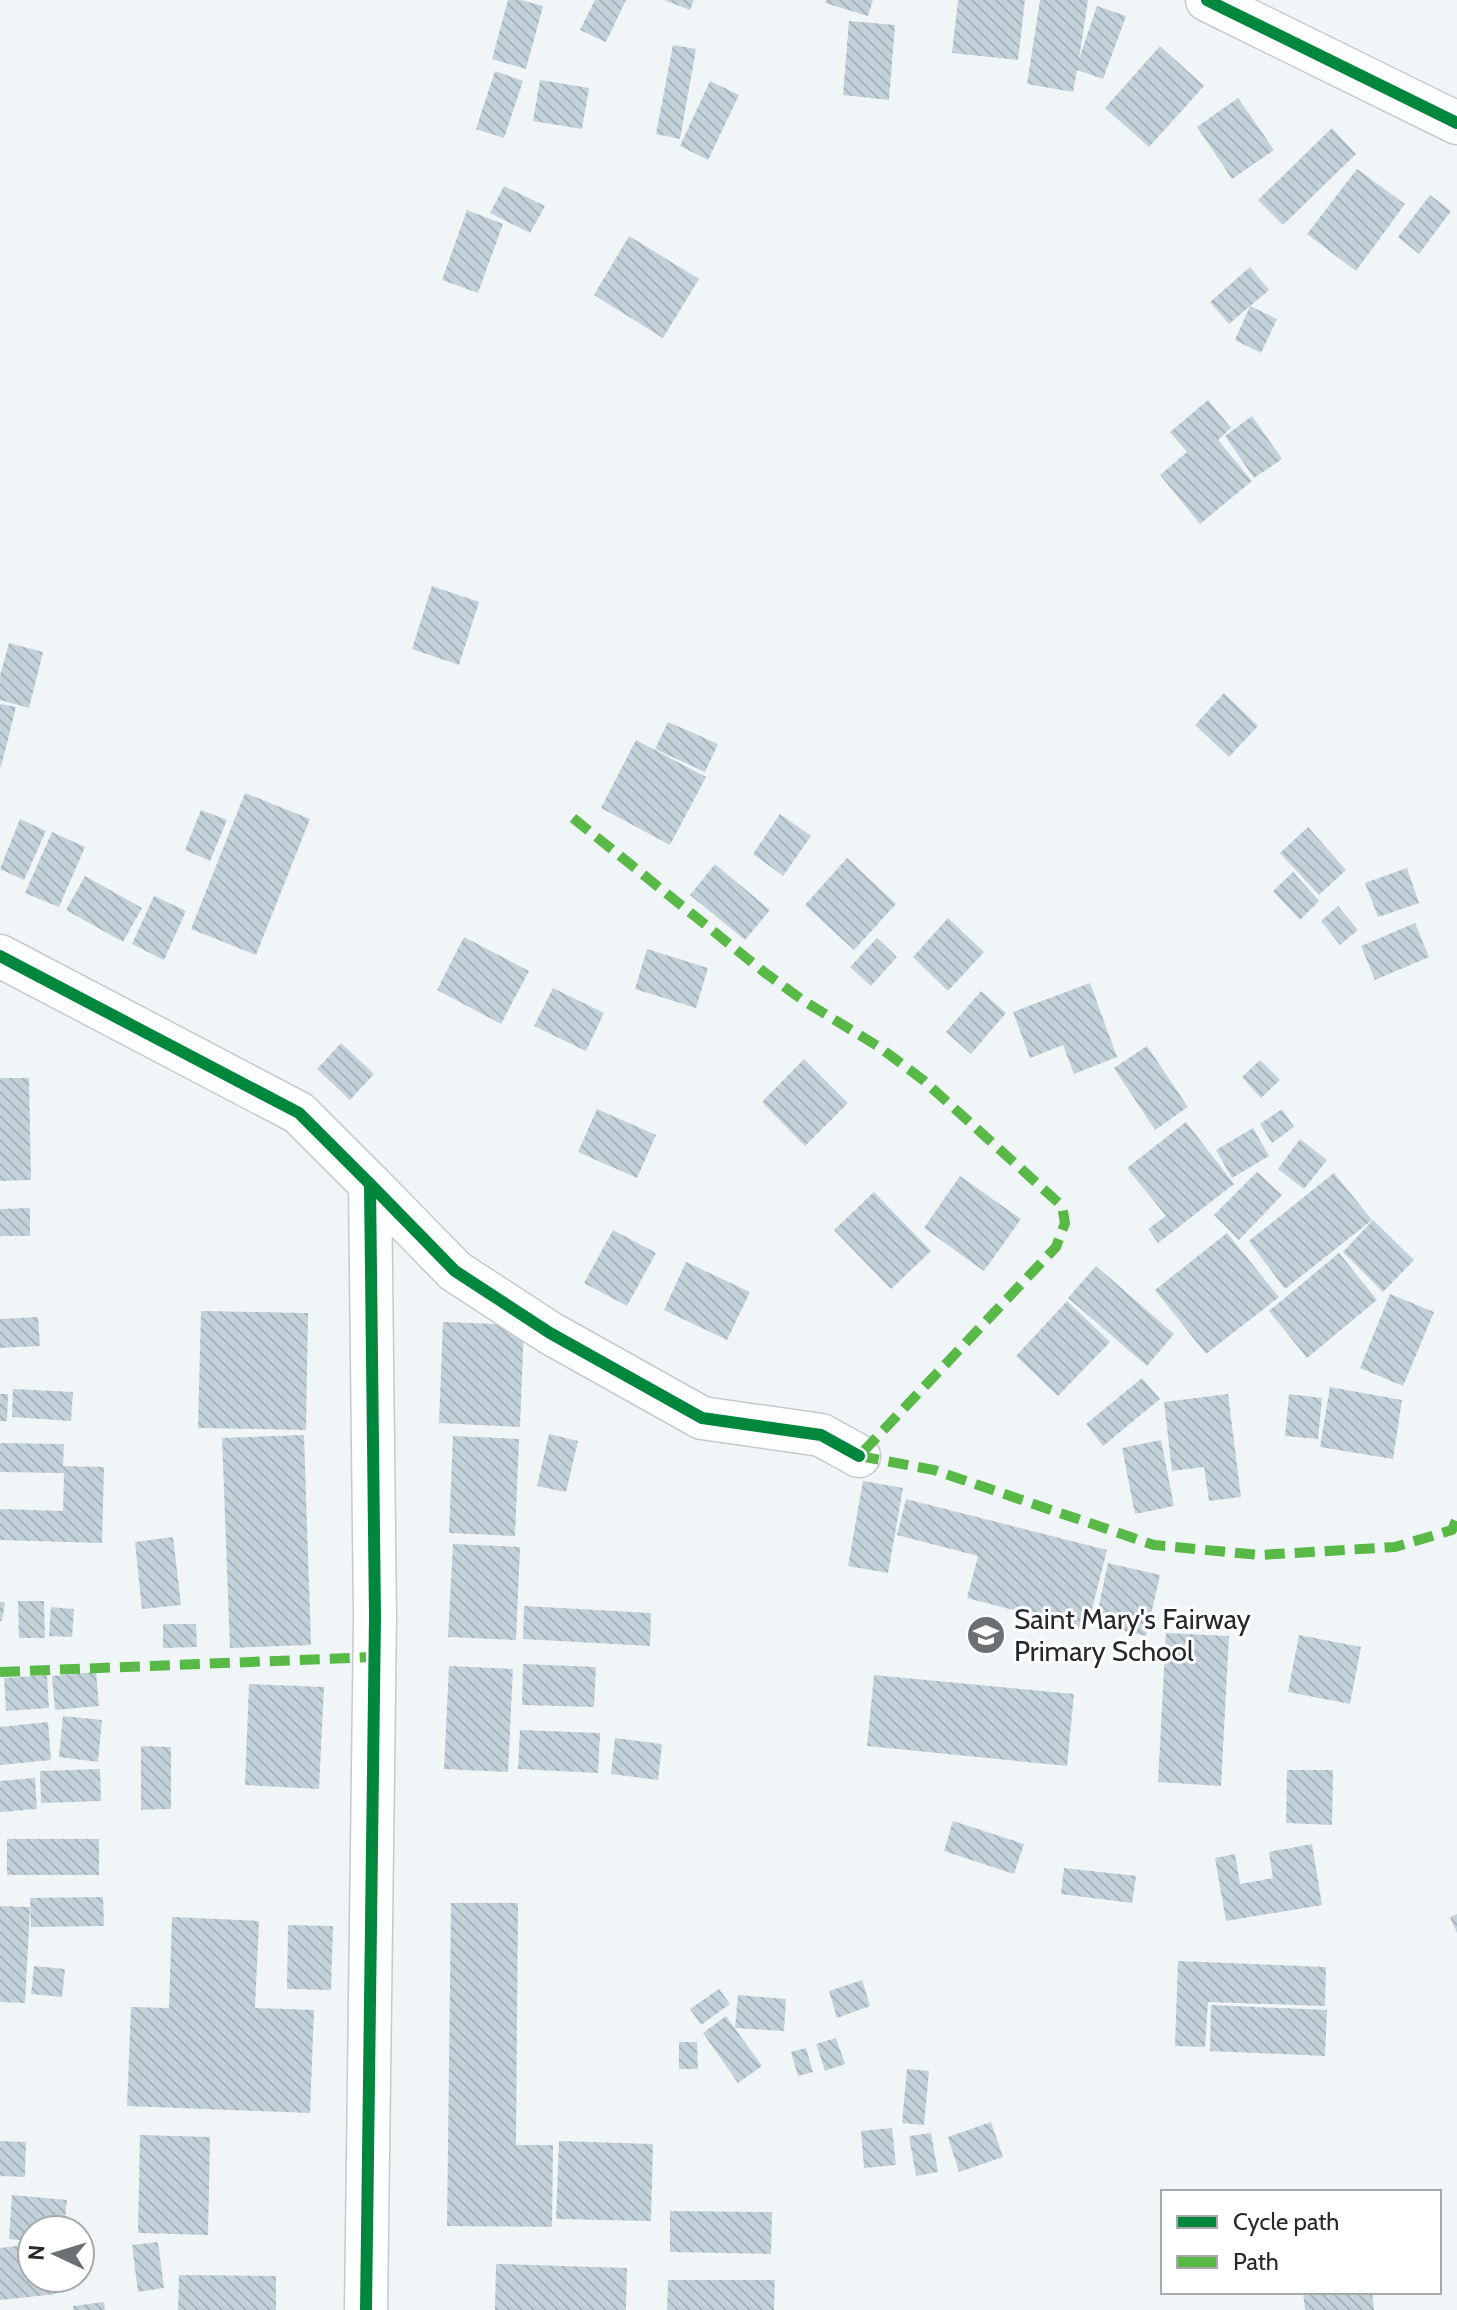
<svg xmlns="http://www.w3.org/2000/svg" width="1457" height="2310" viewBox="0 0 1457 2310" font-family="Cabin,sans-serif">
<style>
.building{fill:url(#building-back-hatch)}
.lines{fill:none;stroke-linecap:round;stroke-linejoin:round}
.minor-casing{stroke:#c6cacc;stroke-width:45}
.minor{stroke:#fdfefe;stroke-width:42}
.quiet{stroke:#58b947;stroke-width:10;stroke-dasharray:20 10;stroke-linecap:butt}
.cycleway-casing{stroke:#fff;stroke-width:17}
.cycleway{stroke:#00873e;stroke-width:12}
.labels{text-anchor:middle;stroke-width:6;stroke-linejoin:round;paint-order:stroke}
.poi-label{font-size:28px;fill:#25292b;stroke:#fff;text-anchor:start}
</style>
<defs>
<pattern id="building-back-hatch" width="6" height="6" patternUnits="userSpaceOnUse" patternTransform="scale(2)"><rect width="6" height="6" fill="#c3d2da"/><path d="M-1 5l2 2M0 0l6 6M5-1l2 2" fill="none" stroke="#a7b4bb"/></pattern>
</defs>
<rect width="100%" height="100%" fill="#f0f5f8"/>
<g class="building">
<path d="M508 0H521L543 6 526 69 492 59Z"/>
<path d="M595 0H626L606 42 580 30Z"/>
<path d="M664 0H694L690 10Z"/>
<path d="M826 0H873L868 16 825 3Z"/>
<path d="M958 0H1025L1018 60 952 53Z"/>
<path d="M1040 0H1088L1079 59 1097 6 1126 16 1103 79 1077 70 1073 92 1027 84Z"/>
<path d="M849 21 895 25 889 100 843 95Z"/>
<path d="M673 45 696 49 680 139 656 134Z"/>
<path d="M1160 46 1204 86 1149 147 1105 108Z"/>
<path d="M495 71 523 81 504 138 476 129Z"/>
<path d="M540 80 589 88 582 129 533 121Z"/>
<path d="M710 81 739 95 708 160 680 146Z"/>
<path d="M1238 98 1274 150 1232 179 1197 127Z"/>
<path d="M1332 128 1356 154 1283 225 1258 200Z"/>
<path d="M1357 169 1405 204 1356 271 1307 234Z"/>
<path d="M504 186 545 206 530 233 490 213Z"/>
<path d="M1430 195 1451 211 1419 254 1398 237Z"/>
<path d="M467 210 503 224 478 293 442 280Z"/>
<path d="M629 236 699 279 663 338 594 295Z"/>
<path d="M1250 267 1269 290 1229 324 1210 302Z"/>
<path d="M1250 306 1277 319 1261 353 1235 340Z"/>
<path d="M1208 400 1231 428 1218 440 1252 481 1200 524 1160 475 1187 452 1170 432Z"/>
<path d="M1252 416 1282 459 1254 478 1225 436Z"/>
<path d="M432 586 479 602 459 665 412 649Z"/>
<path d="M9 643 43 652 29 708 0 700V676Z"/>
<path d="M1224 693 1258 726 1229 757 1195 725Z"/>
<path d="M0 704 16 707 1 767H0Z"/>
<path d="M668 722 718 744 705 772 655 749Z"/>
<path d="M636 740 706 777 670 845 601 808Z"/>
<path d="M245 793 310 819 256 955 191 929Z"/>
<path d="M201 810 227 820 210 861 185 850Z"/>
<path d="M780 814 811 836 783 876 753 854Z"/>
<path d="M20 819 46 831 24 880 0 869Z"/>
<path d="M1308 827 1346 870 1319 895 1280 853Z"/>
<path d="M52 832 85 847 59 907 25 893Z"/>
<path d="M847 858 896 904 854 950 805 905Z"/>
<path d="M715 864 770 910 745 940 690 895Z"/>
<path d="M1407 868 1419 903 1378 917 1365 883Z"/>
<path d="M1293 872 1319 901 1300 920 1273 891Z"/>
<path d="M85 876 142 908 123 942 66 910Z"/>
<path d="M154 896 186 911 164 960 132 944Z"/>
<path d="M1338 906 1358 930 1340 945 1321 921Z"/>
<path d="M948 918 984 952 948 991 913 957Z"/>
<path d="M1415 923 1429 957 1375 980 1361 946Z"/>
<path d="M464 937 529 971 501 1024 437 990Z"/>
<path d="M877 938 897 957 871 986 850 967Z"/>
<path d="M647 949 708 968 696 1008 635 989Z"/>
<path d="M1090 983 1117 1057 1074 1074 1063 1045 1030 1058 1013 1012Z"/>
<path d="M553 988 604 1013 586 1051 534 1026Z"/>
<path d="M981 991 1006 1013 971 1054 946 1032Z"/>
<path d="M341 1043 374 1074 350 1100 317 1069Z"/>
<path d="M1147 1046 1188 1107 1155 1130 1114 1068Z"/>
<path d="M804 1059 848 1103 805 1146 762 1102Z"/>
<path d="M1260 1060 1280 1080 1261 1098 1242 1077Z"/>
<path d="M0 1078H29L31 1180 0 1181Z"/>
<path d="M597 1109 656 1135 637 1178 578 1152Z"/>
<path d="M1282 1109 1294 1127 1272 1143 1260 1124Z"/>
<path d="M1186 1122 1234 1184 1158 1243 1148 1229 1166 1216 1127 1168Z"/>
<path d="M1253 1128 1269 1156 1232 1178 1216 1150Z"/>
<path d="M1300 1139 1327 1160 1304 1189 1278 1169Z"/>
<path d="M1257 1172 1282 1195 1239 1240 1214 1215Z"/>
<path d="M1334 1173 1372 1220 1285 1289 1249 1241Z"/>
<path d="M960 1176 1021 1219 984 1271 924 1228Z"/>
<path d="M874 1192 931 1251 891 1289 834 1230Z"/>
<path d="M30 1208V1236H0V1209Z"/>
<path d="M1373 1220 1414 1260 1383 1292 1343 1252Z"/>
<path d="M613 1230 656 1253 627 1306 584 1283Z"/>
<path d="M1227 1233 1279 1297 1206 1354 1155 1290Z"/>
<path d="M1339 1253 1377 1300 1307 1358 1269 1311Z"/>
<path d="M686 1262 750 1292 727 1340 664 1310Z"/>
<path d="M1096 1266 1174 1334 1147 1366 1068 1298Z"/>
<path d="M1390 1294 1434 1312 1403 1386 1360 1368Z"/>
<path d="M1067 1301 1110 1342 1058 1396 1016 1356Z"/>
<path d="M201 1311 308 1313 306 1430 198 1428Z"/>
<path d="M38 1317 40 1346 0 1348V1319Z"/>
<path d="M443 1322 524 1325 520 1427 439 1423Z"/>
<path d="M1142 1378 1160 1399 1103 1446 1086 1424Z"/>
<path d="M1330 1387 1402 1400 1393 1459 1320 1447Z"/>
<path d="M13 1389 73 1392 71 1421 12 1417Z"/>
<path d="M0 1394H8L7 1421H0Z"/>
<path d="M1228 1394 1241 1497 1209 1501 1204 1467 1172 1471 1164 1402Z"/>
<path d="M1289 1394 1322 1398 1318 1439 1285 1436Z"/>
<path d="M549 1434 578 1441 566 1492 537 1486Z"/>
<path d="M304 1435 311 1645 230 1648 222 1438Z"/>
<path d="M453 1436 519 1439 515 1536 449 1533Z"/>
<path d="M1161 1440 1174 1506 1135 1514 1122 1448Z"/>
<path d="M0 1443 64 1444 63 1466 104 1467 102 1543 0 1540V1509L63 1511 64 1473 0 1472Z"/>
<path d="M863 1481 903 1488 888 1573 848 1566Z"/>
<path d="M906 1499 1107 1550 1087 1629 967 1598 978 1556 897 1535Z"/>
<path d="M173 1537 181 1605 142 1609 135 1542Z"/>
<path d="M453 1544 520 1547 516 1640 448 1637Z"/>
<path d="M1108 1563 1160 1575 1146 1636 1095 1624Z"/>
<path d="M18 1601H44L45 1638H19Z"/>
<path d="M0 1602H5L2 1621H0Z"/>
<path d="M524 1606 651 1613 650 1646 523 1639Z"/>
<path d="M51 1607 74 1609 72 1637 49 1636Z"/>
<path d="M163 1624H196L197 1647 163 1648Z"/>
<path d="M1166 1633 1229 1636 1221 1786 1158 1782Z"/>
<path d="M1299 1635 1361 1647 1350 1704 1288 1692Z"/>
<path d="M523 1664 596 1667 594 1707 522 1705Z"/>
<path d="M449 1666 513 1669 508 1772 444 1769Z"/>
<path d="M96 1672 99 1706 55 1710 52 1676Z"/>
<path d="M47 1675 49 1708 6 1711 4 1678Z"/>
<path d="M874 1675 1074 1694 1067 1766 867 1746Z"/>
<path d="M249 1684 324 1687 319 1789 245 1785Z"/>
<path d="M63 1716 102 1720 98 1762 59 1757Z"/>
<path d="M48 1722 51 1760 0 1765V1727Z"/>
<path d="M520 1730 600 1733 598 1773 518 1769Z"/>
<path d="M615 1738 662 1744 658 1780 611 1774Z"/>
<path d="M141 1746 171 1747V1809L141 1810Z"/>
<path d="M100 1769 101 1801 41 1803 40 1771Z"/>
<path d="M1287 1770H1333L1332 1825 1286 1823Z"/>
<path d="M35 1778 37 1809 0 1812V1781Z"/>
<path d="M953 1821 1024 1844 1014 1874 944 1851Z"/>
<rect x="7" y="1839" width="92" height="36"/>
<path d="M1312 1844 1322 1905 1226 1921 1215 1858 1235 1854 1240 1884 1273 1878 1269 1852Z"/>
<path d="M1064 1868 1136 1876 1132 1903 1061 1894Z"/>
<path d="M103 1897 104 1926 31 1927 30 1898Z"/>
<path d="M451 1903H518L516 2145H553L552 2227 447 2226Z"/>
<path d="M0 1906 30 1907 25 2003 0 2002Z"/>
<path d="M1457 1914V1933L1450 1917Z"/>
<path d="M172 1917 259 1921 255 2008 314 2010 310 2113 127 2106 131 2007 169 2008Z"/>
<path d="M288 1925 333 1926 331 1990 287 1989Z"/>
<path d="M1178 1961 1326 1967 1325 2006 1208 2002 1205 2047 1175 2046Z"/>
<path d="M34 1966 65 1969 62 1997 31 1994Z"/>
<path d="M862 1980 870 2006 837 2018 829 1991Z"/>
<path d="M719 1989 730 2004 701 2025 690 2009Z"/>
<path d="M738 1995 786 1999 784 2031 735 2028Z"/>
<path d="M1211 2005 1327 2010 1325 2056 1210 2051Z"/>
<path d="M726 2016 762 2066 738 2083 703 2033Z"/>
<path d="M836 2038 845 2064 825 2071 816 2044Z"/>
<path d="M679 2042H697L698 2069H679Z"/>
<path d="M806 2048 813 2072 798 2076 791 2052Z"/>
<path d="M907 2069 929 2071 924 2125 902 2123Z"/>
<path d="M991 2122 1003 2157 959 2172 948 2137Z"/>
<path d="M892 2128 896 2165 864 2168 861 2131Z"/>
<path d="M931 2133 938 2172 916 2176 909 2136Z"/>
<path d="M140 2135 210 2137 208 2235 138 2233Z"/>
<path d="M0 2141 26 2142 25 2177 0 2176Z"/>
<path d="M559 2141 653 2144 651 2221 556 2219Z"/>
<path d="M12 2195 67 2200 64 2230H32V2241L9 2239Z"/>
<path d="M670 2211 772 2212 771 2254 670 2252Z"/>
<path d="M158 2242 164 2288 138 2292 132 2245Z"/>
<path d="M32 2244V2278H54L56 2294 0 2300V2248Z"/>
<path d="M496 2264 627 2268 626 2310H495Z"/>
<path d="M179 2275 276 2276V2310H178Z"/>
<path d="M668 2280H775L774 2310H667Z"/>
<path d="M1303 2292H1372L1374 2310H1305Z"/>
<path d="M104 2302 105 2310H73V2306Z"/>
</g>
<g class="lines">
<defs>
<g id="minor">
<path d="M1207 0 1457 123"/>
<path d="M0 956 299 1113 370 1184 375 1617 366 2310"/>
<path d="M370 1184 455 1271 550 1333 702 1418 821 1435 859 1456"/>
</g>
</defs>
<use href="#minor" class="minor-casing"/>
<use href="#minor" class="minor"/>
<g class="quiet">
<path d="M573 818 764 972 804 1001 879 1047 923 1080 1062 1206 1065 1223 1056 1247 859 1456"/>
<path d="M859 1456 934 1470 1154 1545 1259 1555 1395 1547 1452 1530 1457 1518"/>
<path d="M0 1672 375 1657"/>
</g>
<defs>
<g id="cycleway">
<path d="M1207 0 1457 123"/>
<path d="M0 956 299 1113 370 1184 375 1617 366 2310"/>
<path d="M370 1184 455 1271 550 1333 702 1418 821 1435 859 1456"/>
</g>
</defs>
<use href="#cycleway" class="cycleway-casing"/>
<use href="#cycleway" class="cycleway"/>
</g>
<defs>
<symbol id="school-disc" viewBox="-11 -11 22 22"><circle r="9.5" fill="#6c7073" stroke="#fff"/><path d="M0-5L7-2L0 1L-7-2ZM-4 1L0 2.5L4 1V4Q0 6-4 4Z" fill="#fff"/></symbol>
</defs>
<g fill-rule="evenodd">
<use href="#school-disc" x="964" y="1613" width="44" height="44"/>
</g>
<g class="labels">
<g class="poi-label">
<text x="1014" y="1629">Saint Mary's Fairway<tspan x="1014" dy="32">Primary School</tspan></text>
</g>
</g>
<rect x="1161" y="2190" width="280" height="104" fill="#ffffff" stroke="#a8a9aa" stroke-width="2"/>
<rect x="1177" y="2216" width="40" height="12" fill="#00873e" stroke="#a8a9aa" stroke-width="2"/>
<text x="1233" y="2230" font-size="24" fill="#25292b">Cycle path</text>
<rect x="1177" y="2256" width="40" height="12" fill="#58b947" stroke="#a8a9aa" stroke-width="2"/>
<text x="1233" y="2270" font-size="24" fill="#25292b">Path</text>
<g transform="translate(56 2254) rotate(274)"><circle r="38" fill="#ffffff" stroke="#a8a9aa" stroke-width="2"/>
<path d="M0-6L14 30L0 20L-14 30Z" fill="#6c7073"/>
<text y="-12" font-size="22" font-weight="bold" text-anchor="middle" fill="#25292b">N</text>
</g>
</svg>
